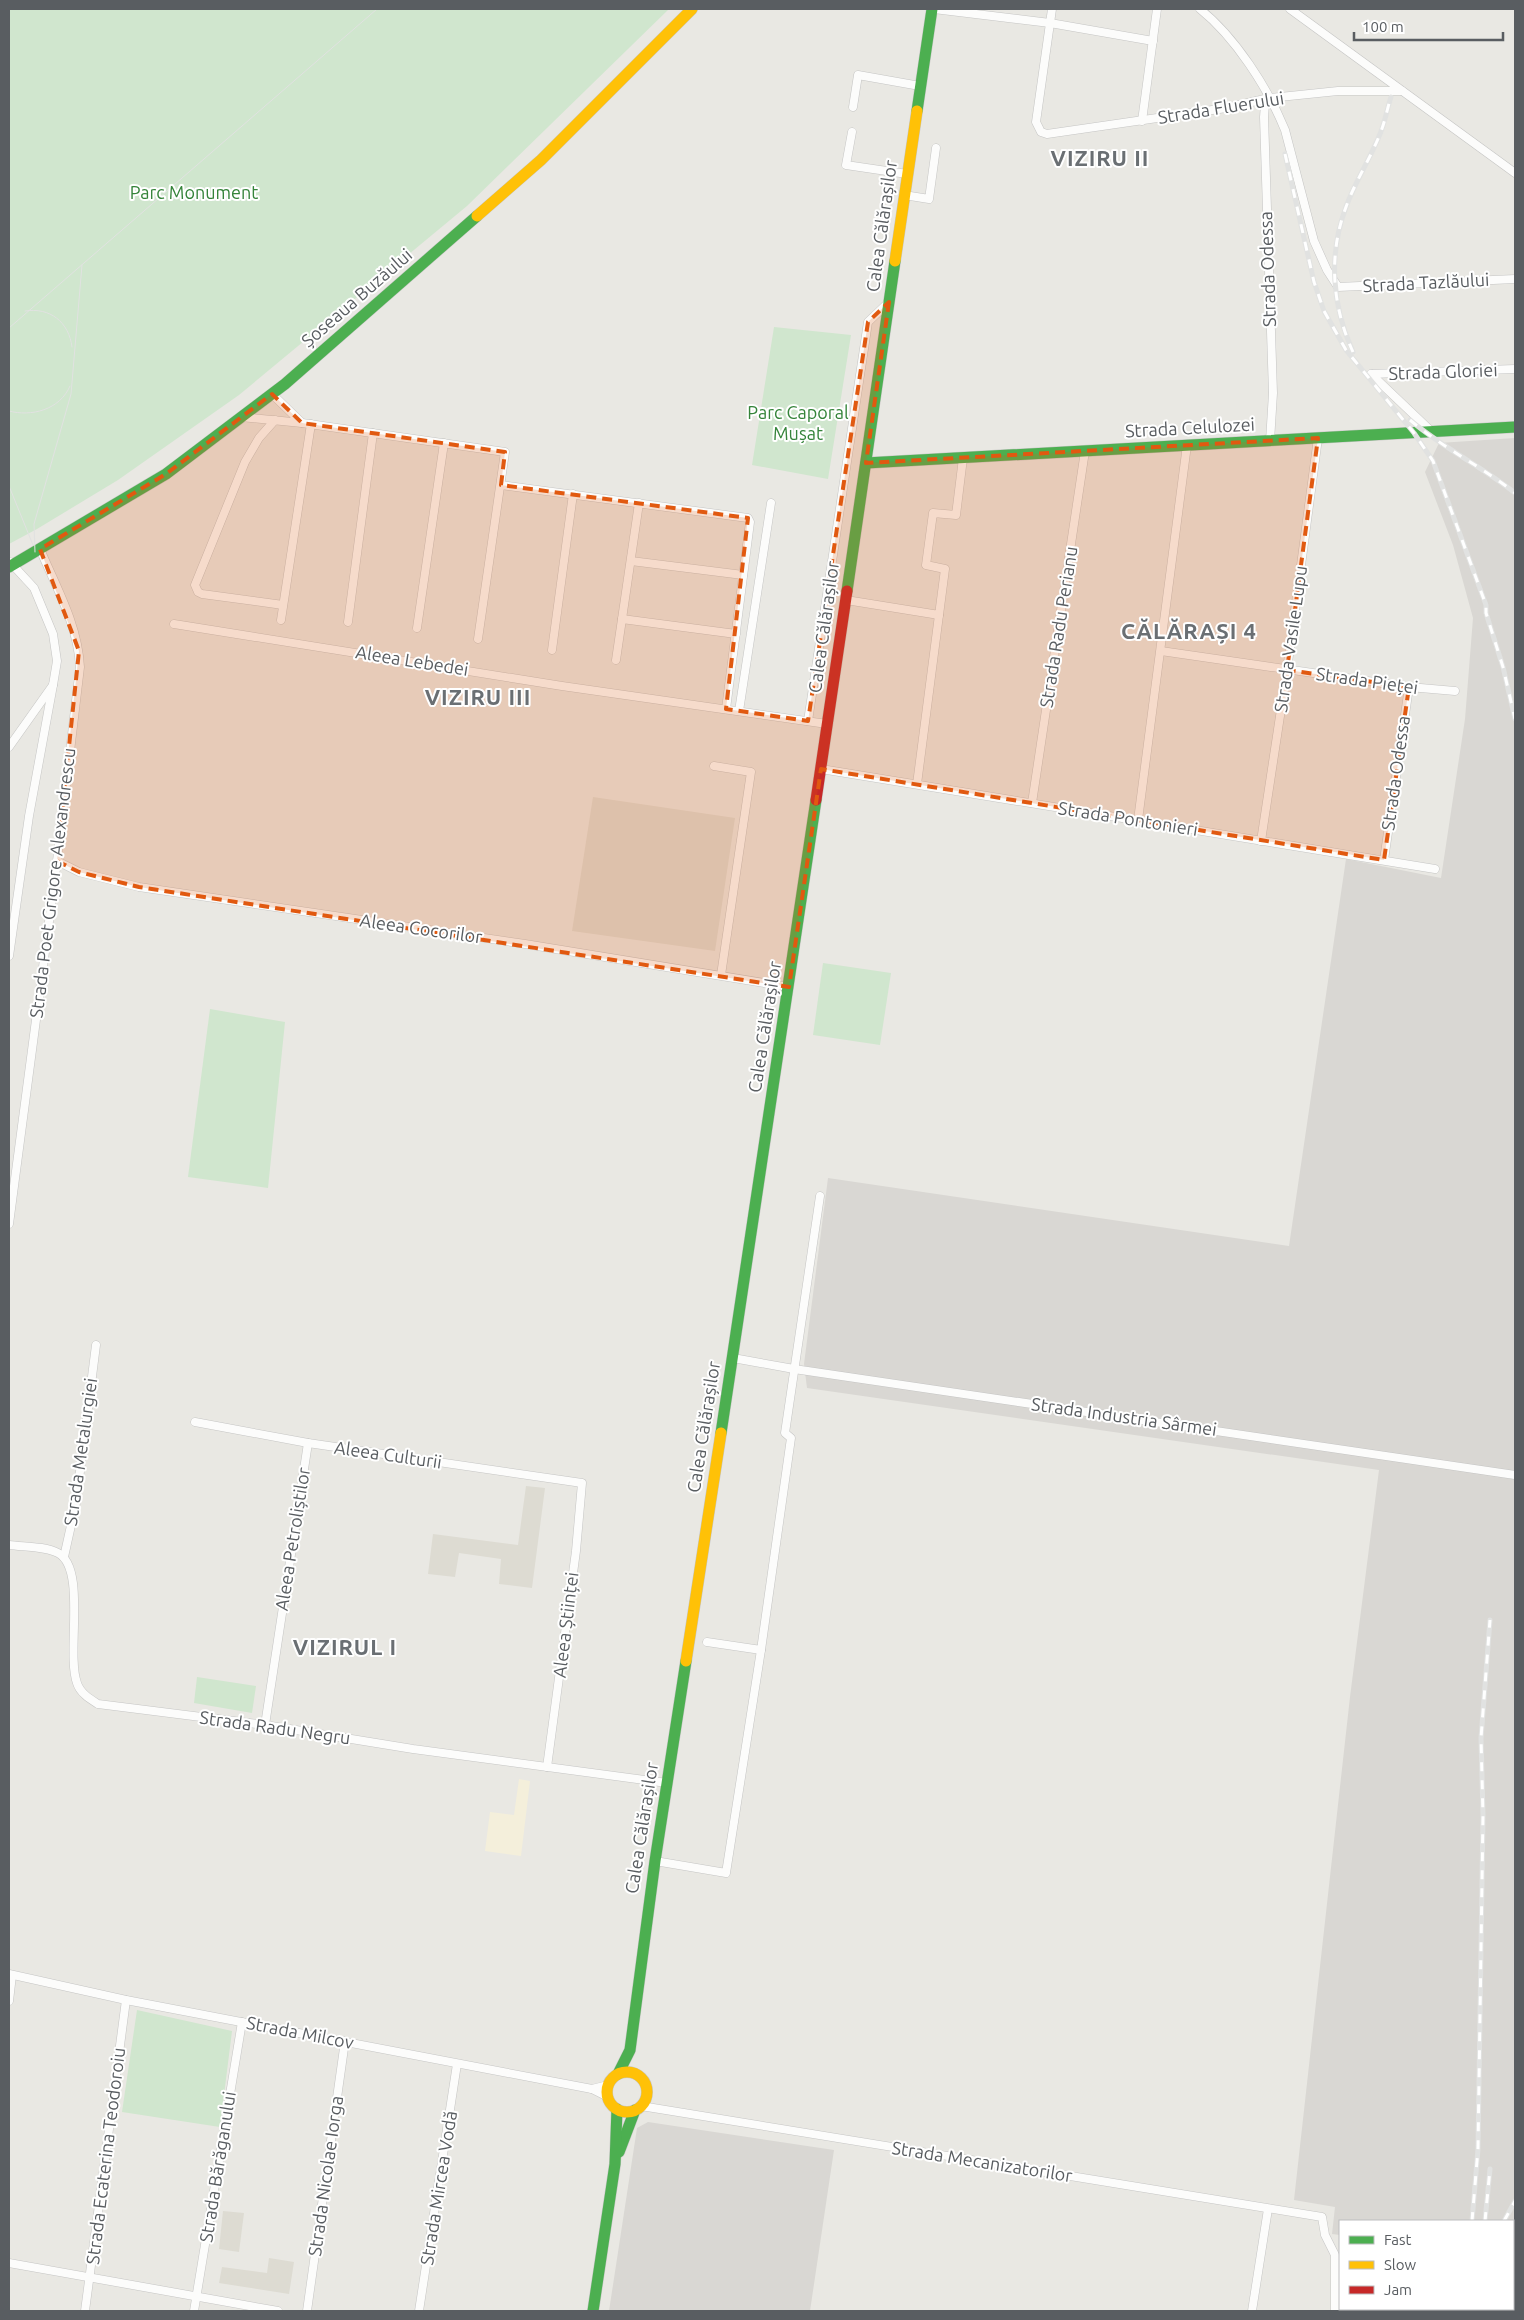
<svg xmlns="http://www.w3.org/2000/svg" width="1524" height="2320" viewBox="0 0 1524 2320" font-family="Ubuntu,sans-serif">
<style>
.commercial{fill:#f4efdb}
.industrial{fill:#d9d7d3}
.education{fill:#dddbd2}
.green{fill:#d0e6ce}
.lines{fill:none;stroke-linecap:round;stroke-linejoin:round}
.street-casing{stroke:#c5c5c4;stroke-width:9}
.fast-casing{stroke:#c6c6c5;stroke-width:12}
.slow-casing{stroke:#c6c6c5;stroke-width:12}
.jam-casing{stroke:#c6c6c5;stroke-width:12}
.street{stroke:#fcfcfb;stroke-width:8}
.fast{stroke:#4caf50;stroke-width:11}
.slow{stroke:#ffc107;stroke-width:11}
.jam{stroke:#c62828;stroke-width:11}
.tram{stroke:#e1e2e1;stroke-width:1}
.rail-casing{stroke:#e1e2e1;stroke-width:5}
.rail{stroke:#fff;stroke-width:3;stroke-dasharray:9;stroke-linecap:butt}
.marked{fill:#e15910;fill-opacity:0.2;stroke:#e15910;stroke-width:4;stroke-dasharray:10 6;stroke-linejoin:round}
.labels{text-anchor:middle;stroke-width:4;stroke-linejoin:round;paint-order:stroke}
.street-label{font-size:18px;fill:#595d61;stroke:#fff}
.park-label{font-size:18px;fill:#35843a;stroke:#fff}
.district-label{font-size:22px;font-weight:bold;letter-spacing:1px;fill:#6a6f73;stroke:#fff}
</style>
<rect width="100%" height="100%" fill="#e9e8e3"/>
<path class="commercial" d="M519 1779 530 1781 521 1856 485 1851 490 1812 514 1815Z"/>
<g class="industrial">
<path d="M1515 438V2263L1513 2262V2221H1340V2235L1332 2234 1335 2207 1294 2200 1350 1697 1379 1470 807 1388 804 1364 828 1178 1289 1246 1346 859 1441 878 1465 719 1473 618 1453 545 1425 472 1439 443Z"/>
<path d="M648 2122 834 2150 810 2311H609L637 2128Z"/>
</g>
<g class="education">
<path d="M593 797 735 818 715 951 572 931Z"/>
<path d="M526 1486 545 1488 532 1588 499 1584 501 1559 459 1553 455 1577 428 1574 433 1534 518 1545Z"/>
<path d="M223 2211 244 2213 239 2252 219 2249Z"/>
<path d="M269 2258 294 2262 289 2294 219 2283 222 2267 267 2273Z"/>
</g>
<g class="green">
<path d="M9 9H669L467 206 239 395 118 480 37 529 9 544Z"/>
<path d="M774 327 851 335 828 479 752 465Z"/>
<path d="M823 963 891 973 880 1045 813 1035Z"/>
<path d="M210 1009 285 1022 268 1188 188 1177Z"/>
<path d="M197 1677 256 1686 252 1713 194 1703Z"/>
<path d="M137 2010 232 2031 220 2127 122 2112Z"/>
</g>
<g class="lines">
<defs>
<g id="street">
<path d="M934 9 1050 23 1153 41"/>
<path d="M1052 9 1036 122 1041 132 1047 134 1226 108 1269 98 1338 91H1402"/>
<path d="M1200 9C1235 37 1268 88 1285 130L1314 241 1327 270 1338 287 1515 279"/>
<path d="M1290 9 1515 173"/>
<path d="M1269 98 1265 104 1264 117 1273 393 1270 441"/>
<path d="M853 107 858 75 920 86"/>
<path d="M1142 121 1157 9"/>
<path d="M852 132 846 165 907 174"/>
<path d="M904 195 929 199 936 148"/>
<path d="M1371 374 1515 369"/>
<path d="M1371 374 1432 432"/>
<path d="M241 417 302 423 272 394"/>
<path d="M275 420 259 438 245 462 195 585 198 592 202 594 283 605"/>
<path d="M302 423 505 452 478 639"/>
<path d="M501 485 748 518 750 522 726 709"/>
<path d="M631 561 743 575"/>
<path d="M846 600 939 615 945 569 926 565 933 513 956 515 963 458"/>
<path d="M622 619 736 634"/>
<path d="M281 620 311 424"/>
<path d="M348 622 373 433"/>
<path d="M174 624 562 686 827 724"/>
<path d="M417 628 444 443"/>
<path d="M552 650 573 494"/>
<path d="M1161 651 1409 687 1455 691"/>
<path d="M616 660 639 503"/>
<path d="M739 711 771 503"/>
<path d="M808 721 868 322 889 302"/>
<path d="M9 747 53 685 57 661 53 634 34 588 10 562"/>
<path d="M714 766 751 772 721 975"/>
<path d="M821 769 1435 869"/>
<path d="M917 784 939 615"/>
<path d="M1032 803 1085 451"/>
<path d="M1138 820 1187 445"/>
<path d="M1261 841 1287 670 1318 438"/>
<path d="M1384 860 1409 687"/>
<path d="M57 861 79 872 139 887 525 944 789 987"/>
<path d="M9 956 29 816 53 685"/>
<path d="M9 1224 57 861 80 667C78 625 56 587 40 549"/>
<path d="M733 1358 794 1369 1515 1475"/>
<path d="M195 1422 308 1443 582 1483 576 1551 547 1767"/>
<path d="M9 1545C24 1547 45 1546 58 1553 87 1568 66 1653 77 1683 80 1693 90 1699 98 1704L265 1725 413 1749 667 1783"/>
<path d="M64 1557 76 1503 96 1345"/>
<path d="M707 1642 761 1650 791 1438 785 1433 820 1196"/>
<path d="M265 1725 308 1443"/>
<path d="M655 1861 726 1873 761 1650"/>
<path d="M9 1974 126 2000 592 2089 608 2097"/>
<path d="M9 2001 12 1975"/>
<path d="M592 2089 608 2085"/>
<path d="M641 2106 1322 2217 1325 2235 1335 2255V2311"/>
<path d="M9 2263 278 2311"/>
<path d="M85 2311 126 2000"/>
<path d="M194 2311 242 2022"/>
<path d="M307 2311 345 2041"/>
<path d="M419 2311 457 2064"/>
<path d="M1252 2311 1268 2209"/>
</g>
<g id="fast">
<path d="M917 111 932 9"/>
<path d="M866 463 1515 427"/>
<path d="M9 567 166 474 285 384 477 216"/>
<path d="M847 591 895 261"/>
<path d="M721 1433 816 800"/>
<path d="M618 2074 630 2050 655 1861 686 1661"/>
<path d="M619 2152 635 2110"/>
<path d="M593 2311 615 2164 617 2109"/>
</g>
<g id="slow">
<path d="M477 216 541 160 692 9"/>
<path d="M895 261 917 111"/>
<path d="M686 1661 721 1433"/>
<circle cx="627" cy="2092" r="20"/>
</g>
<path id="jam" d="M816 800 847 591"/>
</defs>
<use href="#street" class="street-casing"/>
<use href="#fast" class="fast-casing"/>
<use href="#slow" class="slow-casing"/>
<use href="#jam" class="jam-casing"/>
<use href="#street" class="street"/>
<use href="#fast" class="fast"/>
<use href="#slow" class="slow"/>
<use href="#jam" class="jam"/>
<g class="tram">
<path d="M25 311C50 307 69 322 72 347"/>
<path d="M9 328 377 9"/>
<path d="M9 411C31 417 60 410 70 386"/>
<path d="M9 486 33 545"/>
<path d="M35 552 34 524 71 394 82 265"/>
</g>
<defs>
<g id="rail">
<path d="M1285 154 1314 282 1324 311 1346 350 1414 433 1433 461 1486 605V613L1503 667 1515 719"/>
<path d="M1353 352C1332 306 1328 255 1346 207 1355 182 1370 159 1380 134 1385 122 1387 109 1391 97"/>
<path d="M1410 420C1443 448 1481 466 1515 493"/>
<path d="M1472 2221 1478 2149 1483 1815 1481 1738 1490 1620"/>
<path d="M1485 2221 1490 2169"/>
<path d="M1504 2221 1515 2201"/>
<path d="M1476 2311 1477 2309"/>
</g>
</defs>
<use href="#rail" class="rail-casing"/>
<use href="#rail" class="rail"/>
</g>
<path class="marked" d="M889 302 866 463 1318 438 1287 670 1409 687 1384 860 821 769 789 987 139 887 79 872 57 861 79 651 40 549 166 474 272 394 302 423 505 452 501 485 748 518 726 709 808 721 868 322Z"/>
<g class="labels">
<g class="street-label">
<text transform="translate(1221 108) rotate(-9)" y="6">Strada Fluerului</text>
<text transform="translate(882 226) rotate(-82)" y="6">Calea Călărașilor</text>
<text transform="translate(1268 269) rotate(-92)" y="6">Strada Odessa</text>
<text transform="translate(1426 283) rotate(-3)" y="6">Strada Tazlăului</text>
<text transform="translate(357 298) rotate(-41)" y="6">Șoseaua Buzăului</text>
<text transform="translate(1443 372) rotate(-2)" y="6">Strada Gloriei</text>
<text transform="translate(1190 428) rotate(-3)" y="6">Strada Celulozei</text>
<text transform="translate(824 627) rotate(-82)" y="6">Calea Călărașilor</text>
<text transform="translate(1059 627) rotate(-81)" y="6">Strada Radu Perianu</text>
<text transform="translate(1291 639) rotate(-82)" y="6">Strada Vasile Lupu</text>
<text transform="translate(412 661) rotate(9)" y="6">Aleea Lebedei</text>
<text transform="translate(1367 681) rotate(8)" y="6">Strada Pieței</text>
<text transform="translate(1396 773) rotate(-82)" y="6">Strada Odessa</text>
<text transform="translate(1128 819) rotate(9)" y="6">Strada Pontonieri</text>
<text transform="translate(53 883) rotate(-83)" y="6">Strada Poet Grigore Alexandrescu</text>
<text transform="translate(421 929) rotate(8)" y="6">Aleea Cocorilor</text>
<text transform="translate(765 1027) rotate(-81)" y="6">Calea Călărașilor</text>
<text transform="translate(1124 1417) rotate(8)" y="6">Strada Industria Sârmei</text>
<text transform="translate(704 1427) rotate(-81)" y="6">Calea Călărașilor</text>
<text transform="translate(81 1452) rotate(-82)" y="6">Strada Metalurgiei</text>
<text transform="translate(388 1455) rotate(8)" y="6">Aleea Culturii</text>
<text transform="translate(293 1539) rotate(-81)" y="6">Aleea Petroliștilor</text>
<text transform="translate(566 1625) rotate(-83)" y="6">Aleea Științei</text>
<text transform="translate(275 1728) rotate(8)" y="6">Strada Radu Negru</text>
<text transform="translate(642 1828) rotate(-81)" y="6">Calea Călărașilor</text>
<text transform="translate(300 2033) rotate(11)" y="6">Strada Milcov</text>
<text transform="translate(106 2156) rotate(-83)" y="6">Strada Ecaterina Teodoroiu</text>
<text transform="translate(982 2162) rotate(9)" y="6">Strada Mecanizatorilor</text>
<text transform="translate(218 2167) rotate(-81)" y="6">Strada Bărăganului</text>
<text transform="translate(326 2176) rotate(-82)" y="6">Strada Nicolae Iorga</text>
<text transform="translate(439 2188) rotate(-81)" y="6">Strada Mircea Vodă</text>
</g>
<g class="park-label">
<text x="194" y="199">Parc Monument</text>
<text x="798" y="419">Parc Caporal<tspan x="798" dy="21">Mușat</tspan></text>
</g>
<g class="district-label">
<text x="1100" y="166">VIZIRU II</text>
<text x="1189" y="639">CĂLĂRAȘI 4</text>
<text x="478" y="705">VIZIRU III</text>
<text x="345" y="1655">VIZIRUL I</text>
</g>
</g>
<rect width="1524" height="2320" fill="none" stroke="#595d61" stroke-width="20"/>
<rect x="1339" y="2220" width="175" height="90" fill="#ffffff" stroke="#bdbec0"/>
<rect x="1349" y="2236" width="25" height="8" fill="#4caf50" stroke="#bdbec0"/>
<text x="1384" y="2245" font-size="15" fill="#595d61">Fast</text>
<rect x="1349" y="2261" width="25" height="8" fill="#ffc107" stroke="#bdbec0"/>
<text x="1384" y="2270" font-size="15" fill="#595d61">Slow</text>
<rect x="1349" y="2286" width="25" height="8" fill="#c62828" stroke="#bdbec0"/>
<text x="1384" y="2295" font-size="15" fill="#595d61">Jam</text>
<path d="M1354 32v8h149v-8" fill="none" stroke="#595d61" stroke-width="2.5"/>
<text x="1362" y="32" font-size="15" fill="#595d61" stroke="#ffffff" stroke-width="4" paint-order="stroke">100 m</text>
</svg>
